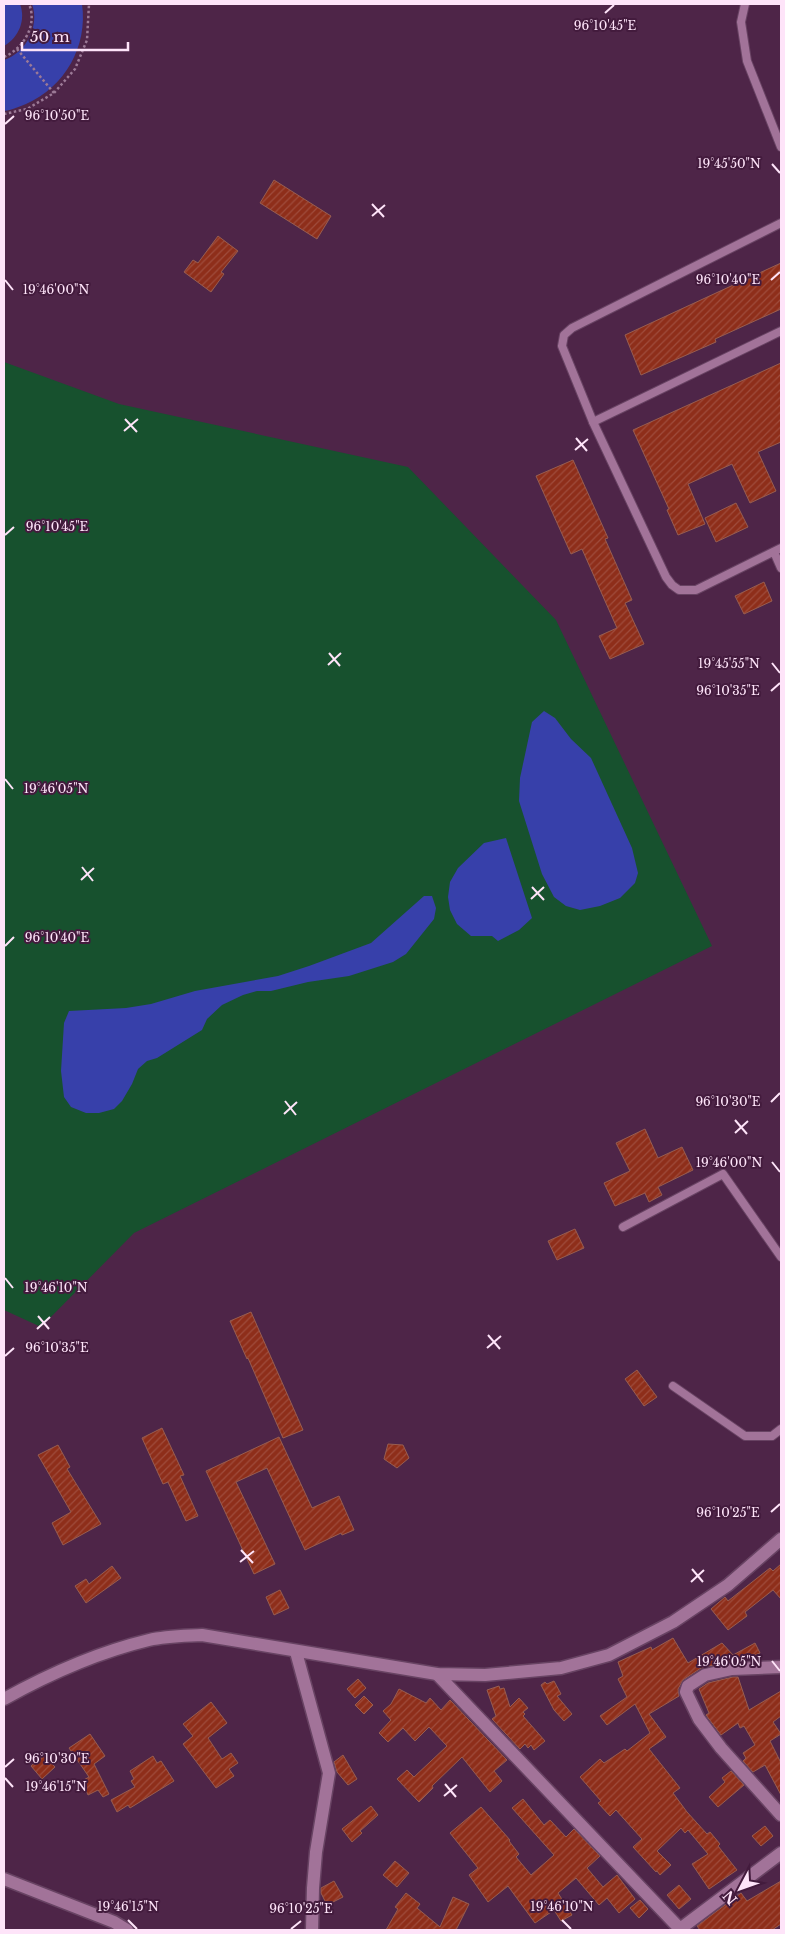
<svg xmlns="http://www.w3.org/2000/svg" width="785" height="1934" viewBox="0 0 785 1934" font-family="'Libre Baskerville',serif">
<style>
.green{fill:#17512e}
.water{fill:#3740aa}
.building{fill:url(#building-hatch);stroke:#975d50}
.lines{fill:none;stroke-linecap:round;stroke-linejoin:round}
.service-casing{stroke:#684363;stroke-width:10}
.minor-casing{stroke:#684363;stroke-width:15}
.path{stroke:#9c7a97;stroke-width:2.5;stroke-dasharray:2.5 2.5;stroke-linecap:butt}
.service{stroke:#a27399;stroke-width:8}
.minor{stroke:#a27399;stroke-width:12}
.ticks{fill:none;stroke:#fee4f9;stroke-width:2}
.ticks-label{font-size:12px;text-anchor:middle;fill:#fee4f9;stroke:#431b3d;stroke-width:4;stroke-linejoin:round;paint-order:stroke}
</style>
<defs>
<pattern id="building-hatch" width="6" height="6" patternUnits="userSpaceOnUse" patternTransform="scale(1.25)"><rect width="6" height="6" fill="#8e2e1a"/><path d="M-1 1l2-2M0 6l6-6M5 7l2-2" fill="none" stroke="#9f4c3c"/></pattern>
</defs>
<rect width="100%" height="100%" fill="#4e2548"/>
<path class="green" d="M4 362 119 404 408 467 556 620 712 946 134 1233 41 1327 4 1310Z"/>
<g class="water">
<path d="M4 4H20C26 20 19 37 4 46Z"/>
<path d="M32 4H82C88 46 65 87 26 104 18 107 12 110 4 111V60C26 53 40 26 32 4Z"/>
<path d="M544 711 555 718 571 739 591 758 632 848 638 873 635 883 620 898 600 906 580 910 566 906 554 897 542 874 519 801 520 778 532 722Z"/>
<path d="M506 838 532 918 519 930 498 941 492 936H471L457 924 450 910 448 897 450 882 458 868 484 843Z"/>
<path d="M424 896H432L436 908 434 919 406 954 393 962 349 976 308 982 271 991H257L243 995 222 1005 207 1019 202 1030 157 1058 147 1061 138 1069 132 1084 122 1101 114 1109 99 1113H86L71 1107 64 1097 61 1071 64 1023 69 1011 126 1008 151 1004 195 991 278 976 309 966 371 943Z"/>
</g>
<g class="building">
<path d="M274 180 331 216 317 239 260 203Z"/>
<path d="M218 236 238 251 221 272 224 274 211 292 184 272 193 260 198 263Z"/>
<path d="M781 263V309L715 339 716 342 641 375 625 335Z"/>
<path d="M781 363V442L758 452 776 491 750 503 732 464 688 484 705 524 678 535 667 510 669 509 633 430Z"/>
<path d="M573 460 608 538 605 539 632 600 625 603 644 644 610 659 599 636 617 628 582 549 571 554 536 476Z"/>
<path d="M736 503 748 527 716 542 705 518Z"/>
<path d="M764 582 772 601 744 614 735 596Z"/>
<path d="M645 1129 658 1158 682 1147 693 1170 658 1187 662 1195 649 1202 645 1193 615 1206 604 1183 630 1171 616 1143Z"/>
<path d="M575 1229 584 1248 557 1260 548 1241Z"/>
<path d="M251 1312 303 1430 283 1438 248 1358 247 1359 230 1321Z"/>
<path d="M637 1370 657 1397 644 1406 625 1379Z"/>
<path d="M162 1428 184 1475 180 1476 198 1516 186 1521 168 1482 163 1484 142 1438Z"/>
<path d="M279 1437 312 1508 339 1496 354 1530 342 1535 341 1533 305 1550 267 1468 236 1482 275 1564 254 1574 206 1471Z"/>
<path d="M388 1444 403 1445 409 1458 397 1468 384 1459Z"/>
<path d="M58 1445 70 1467 67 1469 101 1524 63 1545 52 1523 71 1512 38 1455Z"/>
<path d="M781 1564V1599L773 1590 745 1612 747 1616 728 1630 711 1609 725 1597 728 1601 770 1568 773 1571Z"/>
<path d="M112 1566 121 1578 86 1603 75 1586 86 1579 89 1584Z"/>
<path d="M280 1590 289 1608 274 1615 266 1597Z"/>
<path d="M673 1638 688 1663 722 1643 733 1655 755 1643 760 1653 743 1660 730 1661 701 1668 683 1680 678 1689 679 1696 649 1714 666 1737 649 1749 680 1788 673 1793 687 1812 707 1834 710 1832 720 1844 718 1846 737 1870 709 1889 692 1864 708 1854 688 1830 685 1833 681 1828 657 1851 671 1865 660 1875 657 1871 656 1872 633 1847 642 1839 616 1810 610 1816 598 1803 601 1801 580 1777 600 1759 604 1763 625 1749 627 1751 650 1733 635 1704 607 1725 600 1716 627 1697 618 1679 623 1676 618 1662 651 1647 652 1650Z"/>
<path d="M733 1677H738L749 1710 781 1691V1716L773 1722 781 1734 770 1741 781 1763V1795L765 1765 753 1772 743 1761 746 1758 743 1753 755 1745 744 1726 740 1728 738 1723 721 1735 706 1715 709 1713 699 1689 708 1683Z"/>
<path d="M358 1679 366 1688 355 1698 347 1689Z"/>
<path d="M554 1681 561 1694 557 1696 572 1714 564 1721 554 1710 541 1685 545 1682 547 1684Z"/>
<path d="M499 1686 500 1689 504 1688 510 1707 519 1698 528 1708 523 1712 525 1714 523 1716 545 1741 534 1750 531 1745 528 1748 525 1744 520 1749 492 1719 496 1716 487 1690Z"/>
<path d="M399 1689 426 1703 430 1698 441 1710 450 1700 507 1760 494 1771 502 1781 490 1792 462 1757 432 1786 433 1788 419 1802 397 1779 407 1770 414 1777 447 1746 429 1727 415 1741 403 1728 388 1742 379 1733 391 1720 383 1711 391 1704Z"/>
<path d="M364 1696 373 1705 364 1714 355 1705Z"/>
<path d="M211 1702 227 1723 208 1738 222 1759 231 1753 238 1763 229 1769 234 1776 216 1788 183 1744 193 1736 183 1724Z"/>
<path d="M90 1734 105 1756 94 1764 109 1794 103 1797 98 1790 88 1795 82 1781 89 1777 69 1748Z"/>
<path d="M44 1755 55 1767 42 1779 31 1766Z"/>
<path d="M343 1755 357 1779 348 1785 337 1772 334 1762Z"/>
<path d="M153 1756 157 1763 161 1761 174 1781 130 1808 128 1805 117 1812 111 1800 135 1787 131 1781 134 1779 130 1771Z"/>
<path d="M731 1771 744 1785 718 1807 709 1797 725 1782 722 1778Z"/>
<path d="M523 1799 544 1825 550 1820 566 1837 574 1829 600 1856 587 1868 603 1887 617 1875 635 1899 619 1913 607 1898 599 1905 576 1878 558 1893 572 1915 561 1921 554 1910 535 1923 508 1886 488 1902 469 1875 478 1868 450 1833 481 1807 510 1840 509 1841 519 1854 516 1857 531 1875 554 1855 512 1808Z"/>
<path d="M371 1806 378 1815 360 1831 362 1833 352 1842 342 1829Z"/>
<path d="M765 1826 773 1836 761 1846 752 1836Z"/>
<path d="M395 1861 409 1873 397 1887 383 1875Z"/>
<path d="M334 1881 343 1897 327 1905 321 1893V1888Z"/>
<path d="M781 1881V1924L772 1930H700L697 1926 741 1893 747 1901Z"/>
<path d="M679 1885 691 1899 679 1909 667 1895Z"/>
<path d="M406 1893 420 1904 417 1908 440 1927 453 1897 469 1904 456 1930H386L398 1909 395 1907Z"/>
<path d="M640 1900 648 1909 639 1918 630 1908Z"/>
</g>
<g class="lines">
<defs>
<g id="service">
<path d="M745 4 741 22 747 61 781 147"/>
<path d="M781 223 572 328 564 335 562 346 593 422 666 577 672 585 679 590H696L781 548"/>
<path d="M593 422 781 331"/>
<path d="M774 552 781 568"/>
<path d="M623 1227 723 1174 781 1257"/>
<path d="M673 1386 745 1436H772L781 1429"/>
</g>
<g id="minor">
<path d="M296 1652 329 1773 316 1852 313 1888 312 1930"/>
<path d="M781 1667 732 1669 705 1675 688 1686 686 1692 699 1719 721 1748 781 1815"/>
<path d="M437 1674 681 1930"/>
<path d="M4 1699C49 1674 99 1652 149 1640 166 1636 184 1636 202 1635L437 1674 485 1675 561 1668 609 1655 673 1622 728 1585 781 1539"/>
<path d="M4 1879 114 1922 127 1930"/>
<path d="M680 1929 781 1853"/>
</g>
</defs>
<use href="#service" class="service-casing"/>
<use href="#minor" class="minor-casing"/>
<g class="path">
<path d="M17 49 54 93"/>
<path d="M4 57C23 49 38 25 29 4"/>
<path d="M4 114 27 109 54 93 75 69 87 40 89 4"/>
</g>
<use href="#service" class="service"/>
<use href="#minor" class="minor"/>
</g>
<path class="ticks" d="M605 13 614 5M5 124 14 116M772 164 780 173M372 204 384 217M372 216 385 205M5 280 13 290M771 280 780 272M125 419 137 432M124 431 138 419M576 438 587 451M575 450 588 439M5 535 14 527M329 653 340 666M772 663 780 673M328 665 341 653M771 691 780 683M5 779 13 789M82 867 93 881M81 880 94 868M532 887 544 900M531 899 544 887M5 946 14 937M285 1101 296 1115M771 1102 780 1093M284 1114 297 1102M735 1120 747 1134M735 1133 748 1121M772 1162 780 1172M5 1278 13 1288M38 1316 49 1329M37 1329 50 1317M488 1335 500 1349M487 1348 501 1336M5 1356 14 1348M771 1512 780 1504M241 1550 253 1563M240 1562 254 1551M692 1569 703 1582M691 1582 704 1570M772 1661 780 1671M5 1767 14 1759M5 1778 13 1787M445 1784 456 1797M444 1796 457 1785M128 1920 137 1929M562 1920 571 1929M291 1929 301 1921"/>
<g class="ticks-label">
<text x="605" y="30">96°10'45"E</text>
<text x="57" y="120">96°10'50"E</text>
<text x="729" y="168">19°45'50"N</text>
<text x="728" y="284">96°10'40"E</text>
<text x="56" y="294">19°46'00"N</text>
<text x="57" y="531">96°10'45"E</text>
<text x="729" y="668">19°45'55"N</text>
<text x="728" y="695">96°10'35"E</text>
<text x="56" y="793">19°46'05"N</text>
<text x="57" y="942">96°10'40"E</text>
<text x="728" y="1106">96°10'30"E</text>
<text x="729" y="1167">19°46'00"N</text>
<text x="56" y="1292">19°46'10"N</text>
<text x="57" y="1352">96°10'35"E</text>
<text x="728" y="1517">96°10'25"E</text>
<text x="729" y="1666">19°46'05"N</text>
<text x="57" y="1763">96°10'30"E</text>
<text x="56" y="1791">19°46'15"N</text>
<text x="128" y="1911">19°46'15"N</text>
<text x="562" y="1911">19°46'10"N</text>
<text x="301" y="1913">96°10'25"E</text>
</g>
<rect width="785" height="1934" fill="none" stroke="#fee4f9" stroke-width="10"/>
<g transform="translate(740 1889) rotate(229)" stroke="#431b3d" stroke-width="4" paint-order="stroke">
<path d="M0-4L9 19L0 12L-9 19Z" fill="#fee4f9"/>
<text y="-8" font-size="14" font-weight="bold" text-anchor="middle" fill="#fee4f9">N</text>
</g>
<path d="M22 42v8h106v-8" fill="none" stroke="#fee4f9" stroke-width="2.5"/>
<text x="30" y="42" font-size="15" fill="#fee4f9" stroke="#431b3d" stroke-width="4" paint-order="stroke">50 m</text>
</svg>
